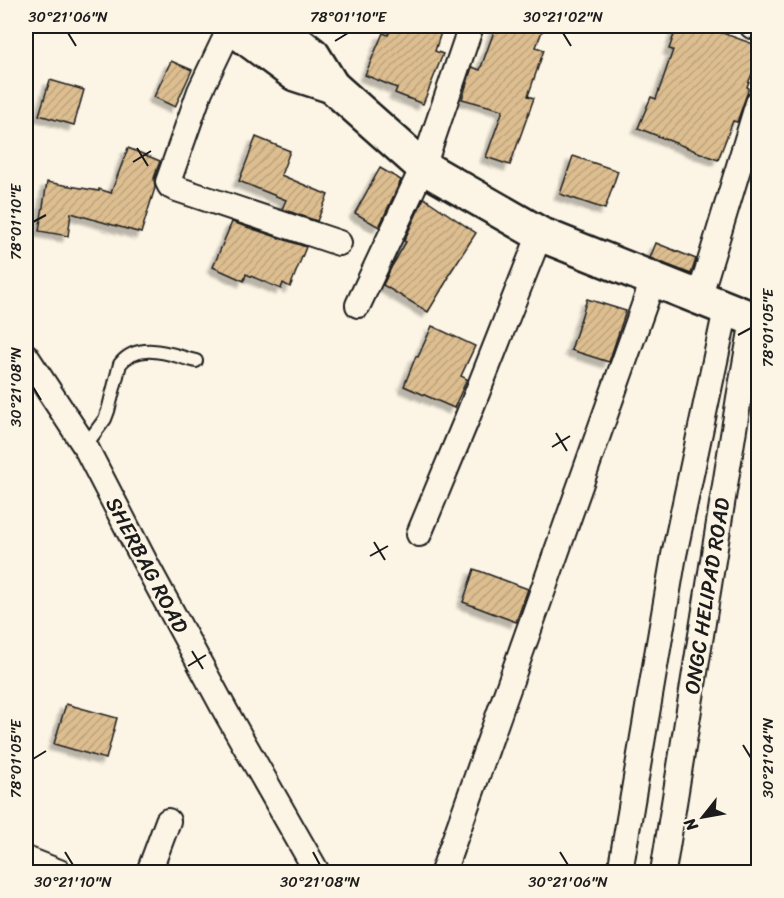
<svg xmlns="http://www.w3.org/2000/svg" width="784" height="898" viewBox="0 0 784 898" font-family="Sriracha,sans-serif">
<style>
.building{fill:url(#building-hatch);stroke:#1c1c1c;stroke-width:1.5;filter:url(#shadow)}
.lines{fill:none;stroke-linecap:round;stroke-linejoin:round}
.lane-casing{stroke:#1c1c1c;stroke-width:16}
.street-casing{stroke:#1c1c1c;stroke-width:28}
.secondary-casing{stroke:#1c1c1c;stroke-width:38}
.lane{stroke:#fcf5e5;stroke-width:12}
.street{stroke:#fcf5e5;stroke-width:24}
.secondary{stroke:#fcf5e5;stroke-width:33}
.ticks{fill:none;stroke:#1c1c1c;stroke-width:2}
.labels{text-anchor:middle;stroke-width:4.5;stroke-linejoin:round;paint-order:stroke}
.street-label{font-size:21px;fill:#1c1c1c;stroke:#fcf5e5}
.neatline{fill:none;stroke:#1c1c1c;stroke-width:2}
.ticks-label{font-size:15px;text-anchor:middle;fill:#1c1c1c}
</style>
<defs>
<pattern id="building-hatch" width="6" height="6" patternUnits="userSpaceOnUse" patternTransform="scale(1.5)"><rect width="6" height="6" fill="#ddbe90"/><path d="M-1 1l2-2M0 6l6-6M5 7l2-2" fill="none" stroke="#bda37c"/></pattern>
<filter id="shadow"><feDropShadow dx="-5.5" dy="5.5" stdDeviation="1.5" flood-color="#0004"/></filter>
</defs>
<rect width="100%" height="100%" fill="#fcf5e5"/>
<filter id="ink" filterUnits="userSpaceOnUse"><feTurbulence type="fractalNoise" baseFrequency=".0167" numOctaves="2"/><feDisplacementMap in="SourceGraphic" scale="12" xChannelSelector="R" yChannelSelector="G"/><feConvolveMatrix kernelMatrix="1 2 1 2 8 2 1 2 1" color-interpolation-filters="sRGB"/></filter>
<g filter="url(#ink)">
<g class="building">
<path d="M392 26H443L435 51 443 54 423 104 395 93 397 88 365 75 383 33 388 35Z"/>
<path d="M496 26H544L536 47 544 50 528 96 534 98 510 165 486 157 503 110 462 99 472 67 480 70Z"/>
<path d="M677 26H703L759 46V55L747 87 749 88 737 122 733 121 718 160 638 128 651 97 656 99 673 50 669 49Z"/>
<path d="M171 61 192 70 175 107 154 97Z"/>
<path d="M50 80 84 90 74 125 39 115Z"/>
<path d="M256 137 290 151 281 175 328 195 317 221 282 209 286 200 239 181Z"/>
<path d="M128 148 160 161 154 178 155 188 141 233 71 213 68 236 39 231 47 182 99 191V189L111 193Z"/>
<path d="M573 156 618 171 605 209 560 194Z"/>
<path d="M380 168 401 180 379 227 355 213Z"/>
<path d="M424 198 476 233 448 276 449 277 428 312 383 285 392 266 406 242 404 241Z"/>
<path d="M232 222 306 247 290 287 283 283 281 289 246 274 244 281 213 267Z"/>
<path d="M656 243 696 259 691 274 650 258Z"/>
<path d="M587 299 626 311 609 362 571 350Z"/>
<path d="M432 326 475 346 461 376 467 379 454 408 404 386 416 356 418 357Z"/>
<path d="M474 569 528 589 516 622 463 602Z"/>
<path d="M66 704 117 718 106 759 54 744Z"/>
</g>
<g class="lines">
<defs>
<path id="lane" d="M85 446 105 419 108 411 120 364C140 340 171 355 196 361"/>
<g id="street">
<path d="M231 26 200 91 168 182 170 186 174 188 339 243"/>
<path d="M752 26 758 27"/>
<path d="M699 298 758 103"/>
<path d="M358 305 423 167 471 26"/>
<path d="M26 356 85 446 147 566 227 714 317 872"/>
<path d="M419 534 466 421 540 234"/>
<path d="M26 859 59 872"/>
<path d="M149 872 168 821"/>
<path d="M443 872 653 280"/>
<path d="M620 872 674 555 726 309"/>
<path d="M663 872 739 398 753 320"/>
</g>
<g id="secondary">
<path d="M230 26 295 74 332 86"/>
<path d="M276 26 313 55 332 86 423 167 540 234 758 321"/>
</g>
</defs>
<use href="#lane" class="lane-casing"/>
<use href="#street" class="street-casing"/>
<use href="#secondary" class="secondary-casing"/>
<use href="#lane" class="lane"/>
<use href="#street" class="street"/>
<use href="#secondary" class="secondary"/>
</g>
</g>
<path class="ticks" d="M68 33 76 46M563 33 571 46M335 41 348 33M137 148 148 166M133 162 151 151M33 222 46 215M738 335 751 328M33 387 41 400M556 433 567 451M552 447 570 436M374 542 385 560M370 556 388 546M192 651 203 669M188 666 206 655M743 745 751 758M33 759 46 751M65 852 73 865M313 852 320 865M560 852 568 865"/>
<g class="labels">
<g class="street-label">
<text transform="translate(147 565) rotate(62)" y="7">SHERBAG ROAD</text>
<text transform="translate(707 596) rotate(-81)" y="7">ONGC HELIPAD ROAD</text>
</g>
</g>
<rect width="784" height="898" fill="none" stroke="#fcf5e5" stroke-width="66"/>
<g transform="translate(703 817) rotate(239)" stroke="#fcf5e5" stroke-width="4.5" paint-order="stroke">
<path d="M0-4.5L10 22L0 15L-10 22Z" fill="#1c1c1c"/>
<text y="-9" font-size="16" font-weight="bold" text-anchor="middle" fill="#1c1c1c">N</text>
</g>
<rect x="33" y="33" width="718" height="832" class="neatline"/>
<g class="ticks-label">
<text x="68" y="22">30°21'06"N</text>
<text x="348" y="22">78°01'10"E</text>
<text x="563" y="22">30°21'02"N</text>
<text transform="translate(16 222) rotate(-90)" y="5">78°01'10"E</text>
<text transform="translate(768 328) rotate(-90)" y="5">78°01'05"E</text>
<text transform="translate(16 387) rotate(-90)" y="5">30°21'08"N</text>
<text transform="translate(768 758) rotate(-90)" y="5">30°21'04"N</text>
<text transform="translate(16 759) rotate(-90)" y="5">78°01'05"E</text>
<text x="73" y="887">30°21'10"N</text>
<text x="320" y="887">30°21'08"N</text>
<text x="568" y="887">30°21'06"N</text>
</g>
</svg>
